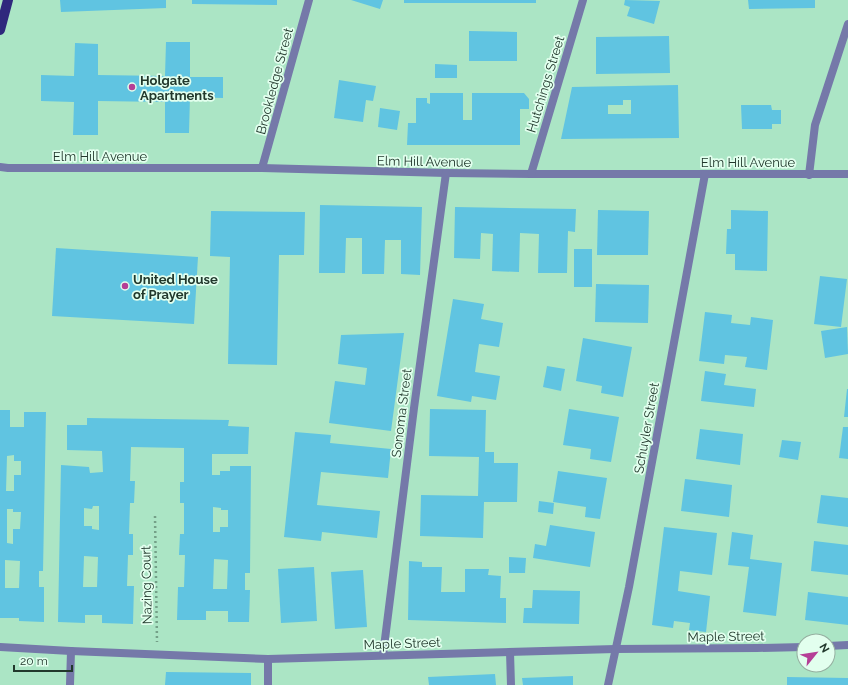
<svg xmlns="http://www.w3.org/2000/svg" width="848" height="685" viewBox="0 0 848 685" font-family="Raleway,sans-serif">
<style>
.building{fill:#60c4e1;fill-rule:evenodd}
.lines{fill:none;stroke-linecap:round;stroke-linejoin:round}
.path{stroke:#74a088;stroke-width:2.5;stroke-dasharray:2 3;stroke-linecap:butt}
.street{stroke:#7579a9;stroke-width:8}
.primary{stroke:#2f287d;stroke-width:10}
.poi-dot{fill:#b53f96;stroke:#e2ffee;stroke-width:1.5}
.labels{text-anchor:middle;stroke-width:3.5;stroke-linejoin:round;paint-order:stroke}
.poi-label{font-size:13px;font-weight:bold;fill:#21382c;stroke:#e2ffee;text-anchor:start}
.street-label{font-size:13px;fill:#21382c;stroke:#e2ffee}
</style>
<rect width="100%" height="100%" fill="#abe5c5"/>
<g class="building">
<path d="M60 0H166V8L61 12Z"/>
<path d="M192 0H277V5L192 4Z"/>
<path d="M351 0H383L380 9Z"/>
<rect x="404" y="0" width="132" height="3"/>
<path d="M625 0 660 1 654 24 627 16 630 7 624 5Z"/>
<path d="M748 0H815V8L749 9Z"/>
<path d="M469 31 517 32V61H469Z"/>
<path d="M669 36 670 73 596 74V37Z"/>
<path d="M166 42H190V77H223V98L190 97 189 133H165V102L98 101V135H73L74 102 41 101V75L74 76 75 43 98 44V75L165 76Z"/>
<path d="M435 64 457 65V78H435Z"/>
<path d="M339 80 376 86 373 101 366 100 363 122 334 118Z"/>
<path d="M678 85 679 138 561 139 572 87ZM623 100H631V114H608V105H623Z"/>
<path d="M430 93H463V120H472V93H524L529 99V109H520V145H407L408 123H416V98H427V103L430 104Z"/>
<path d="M741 105H771L772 110H781V124H772V129H742Z"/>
<path d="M380 108 400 111 397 130 378 127Z"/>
<path d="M320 205 422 207 420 275 401 274V240H385L384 274H362V238H346L345 273H319Z"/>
<path d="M455 207 576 209 575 232 568 231 567 273H538L539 234 520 233 519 272 492 271 493 234 481 233 480 259 454 258Z"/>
<path d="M598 210 649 211 648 255H597Z"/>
<path d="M731 210 768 211 767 271 735 270V254H726L727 229H731Z"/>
<path d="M211 211 305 212 304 255H279L277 365 228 364 230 257 210 256Z"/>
<path d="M56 248 198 257 194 324 52 316Z"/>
<rect x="574" y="249" width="18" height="38"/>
<path d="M820 276 847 279 841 327 814 324Z"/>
<path d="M596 284 649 285 648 323 595 322Z"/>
<path d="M453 299 484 304 481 319 503 323 499 347 479 344 475 372 500 376 496 400 472 396 471 402 437 396Z"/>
<path d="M705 312 732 315 731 323 750 325 751 317 773 320 767 370 745 367 747 357 725 355 724 364 699 361Z"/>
<path d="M847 327 848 354 825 358 821 331Z"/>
<path d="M404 333 391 431 329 423 335 381 365 385 367 368 338 364 341 335Z"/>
<path d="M583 338 632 347 623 397 601 393 602 386 576 381Z"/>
<path d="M547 366 565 369 561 391 543 387Z"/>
<path d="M705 371 726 374 724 385 756 389 754 407 701 401Z"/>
<path d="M847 389H848V417H844Z"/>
<path d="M430 409 486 410 485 452H494V463H518L517 502H484L483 538 420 536 421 495 478 496 479 457 429 456Z"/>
<path d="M569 409 619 417 611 462 590 459 591 449 563 445Z"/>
<path d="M0 410H10V427H24V412H46L43 571H39V587H44V622L19 621V618H0ZM14 455V461H21V475H14V491H6L7 456ZM7 509H13V512H21L20 529H13V544L7 543ZM5 560 20 561 19 588H5Z"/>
<path d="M87 418 229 420 228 426 249 427 248 454H212V475H220V471H230V466H251L250 573H245V590H250L249 622H228V611H206V620H177L178 587H184L185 555H179L180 534H184V503H180V482H184V448L131 447 130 481H135L134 503H130L129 534H133V555H128L127 586H134L133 624 102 623V615H85V623L58 622 61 465 89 467 90 473 103 472 102 451 67 450V425H87ZM93 506H99V530L92 529V526H84V508L92 509ZM213 507 221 508V510H228V527H220V532H213ZM84 556 98 557 97 587H83ZM214 559 228 560 227 589H213Z"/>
<path d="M843 427H848V459L839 458Z"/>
<path d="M700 429 743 434 740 465 696 459Z"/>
<path d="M295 432 331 435 330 443 391 449 388 478 321 472 317 505 380 511 377 538 322 532 321 541 284 537Z"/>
<path d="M782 440 801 442 798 460 779 457Z"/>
<path d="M558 471 607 478 600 519 585 517 586 507 553 502Z"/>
<path d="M685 479 732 485 729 517 681 511Z"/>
<path d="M821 495 848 498V527L817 523Z"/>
<path d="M539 501 554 503 553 514 538 512Z"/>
<path d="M550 525 595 532 590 567 533 558 535 544 546 546Z"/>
<path d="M664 527 717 533 712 575 680 571 678 591 710 596 706 632 689 630 690 623 674 621 673 628 652 625Z"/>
<path d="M732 532 753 535 750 559 782 563 776 616 743 612 749 567 728 565Z"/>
<path d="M814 541 848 545V575L811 571Z"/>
<path d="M509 557 526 558 525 573H509Z"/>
<path d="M409 561 422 562V567H442L441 592H465V569H489L488 575 501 576 500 598H506V623L408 620Z"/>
<path d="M314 567 317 621 281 623 278 569Z"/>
<path d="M363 570 367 627 335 629 331 572Z"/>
<path d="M533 590 580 591 579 624 523 623 524 608H532Z"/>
<path d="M808 592 848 597V625L805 620Z"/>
<path d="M166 672 251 673V685H165Z"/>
<path d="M495 674 496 685H429L428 677Z"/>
<path d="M573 676V685H523L522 678Z"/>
<path d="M787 677 848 678V685H787Z"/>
</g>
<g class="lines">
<path class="path" d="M155 516 157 642"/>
<g class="street">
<path d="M0 167 8 168H262L446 173 531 174H848"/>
<path d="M262 168 309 0"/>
<path d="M531 174 583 0"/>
<path d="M809 175 815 125 848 24"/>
<path d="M828 646 848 645"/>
<path d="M0 647 71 651 268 659 615 649 757 648 804 647"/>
<path d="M510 652 511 685"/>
<path d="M383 655 414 408 446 173"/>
<path d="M268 659V685"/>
<path d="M70 685 71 651"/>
<path d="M608 685 629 587 705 174"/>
</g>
<path class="primary" d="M0 30 8 0"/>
</g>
<g class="poi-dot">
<circle cx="132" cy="87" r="4"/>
<circle cx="125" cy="286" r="4"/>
</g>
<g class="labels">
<g class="poi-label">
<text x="140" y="85">Holgate<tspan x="140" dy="15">Apartments</tspan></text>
<text x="133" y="284">United House<tspan x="133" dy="15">of Prayer</tspan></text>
</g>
<g class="street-label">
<text transform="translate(274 81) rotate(-75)" y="5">Brookledge Street</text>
<text transform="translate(545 84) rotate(-73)" y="5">Hutchings Street</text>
<text x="100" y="161">Elm Hill Avenue</text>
<text transform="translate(424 161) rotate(1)" y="5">Elm Hill Avenue</text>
<text x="748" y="167">Elm Hill Avenue</text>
<text transform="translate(401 413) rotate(-83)" y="5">Sonoma Street</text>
<text transform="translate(646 428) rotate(-80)" y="5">Schuyler Street</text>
<text transform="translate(146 585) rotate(-91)" y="5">Nazing Court</text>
<text transform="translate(726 636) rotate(-1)" y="5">Maple Street</text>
<text transform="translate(402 643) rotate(-2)" y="5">Maple Street</text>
</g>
</g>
<g transform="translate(816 653) rotate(60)"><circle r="19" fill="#e2ffee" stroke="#95afa0"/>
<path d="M0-3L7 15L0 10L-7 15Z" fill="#b53f96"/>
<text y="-6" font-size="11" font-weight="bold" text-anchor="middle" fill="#21382c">N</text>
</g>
<path d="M14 665v6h58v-6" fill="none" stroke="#21382c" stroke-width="2"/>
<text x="20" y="665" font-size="12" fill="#21382c" stroke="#e2ffee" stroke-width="3" paint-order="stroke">20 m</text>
</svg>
